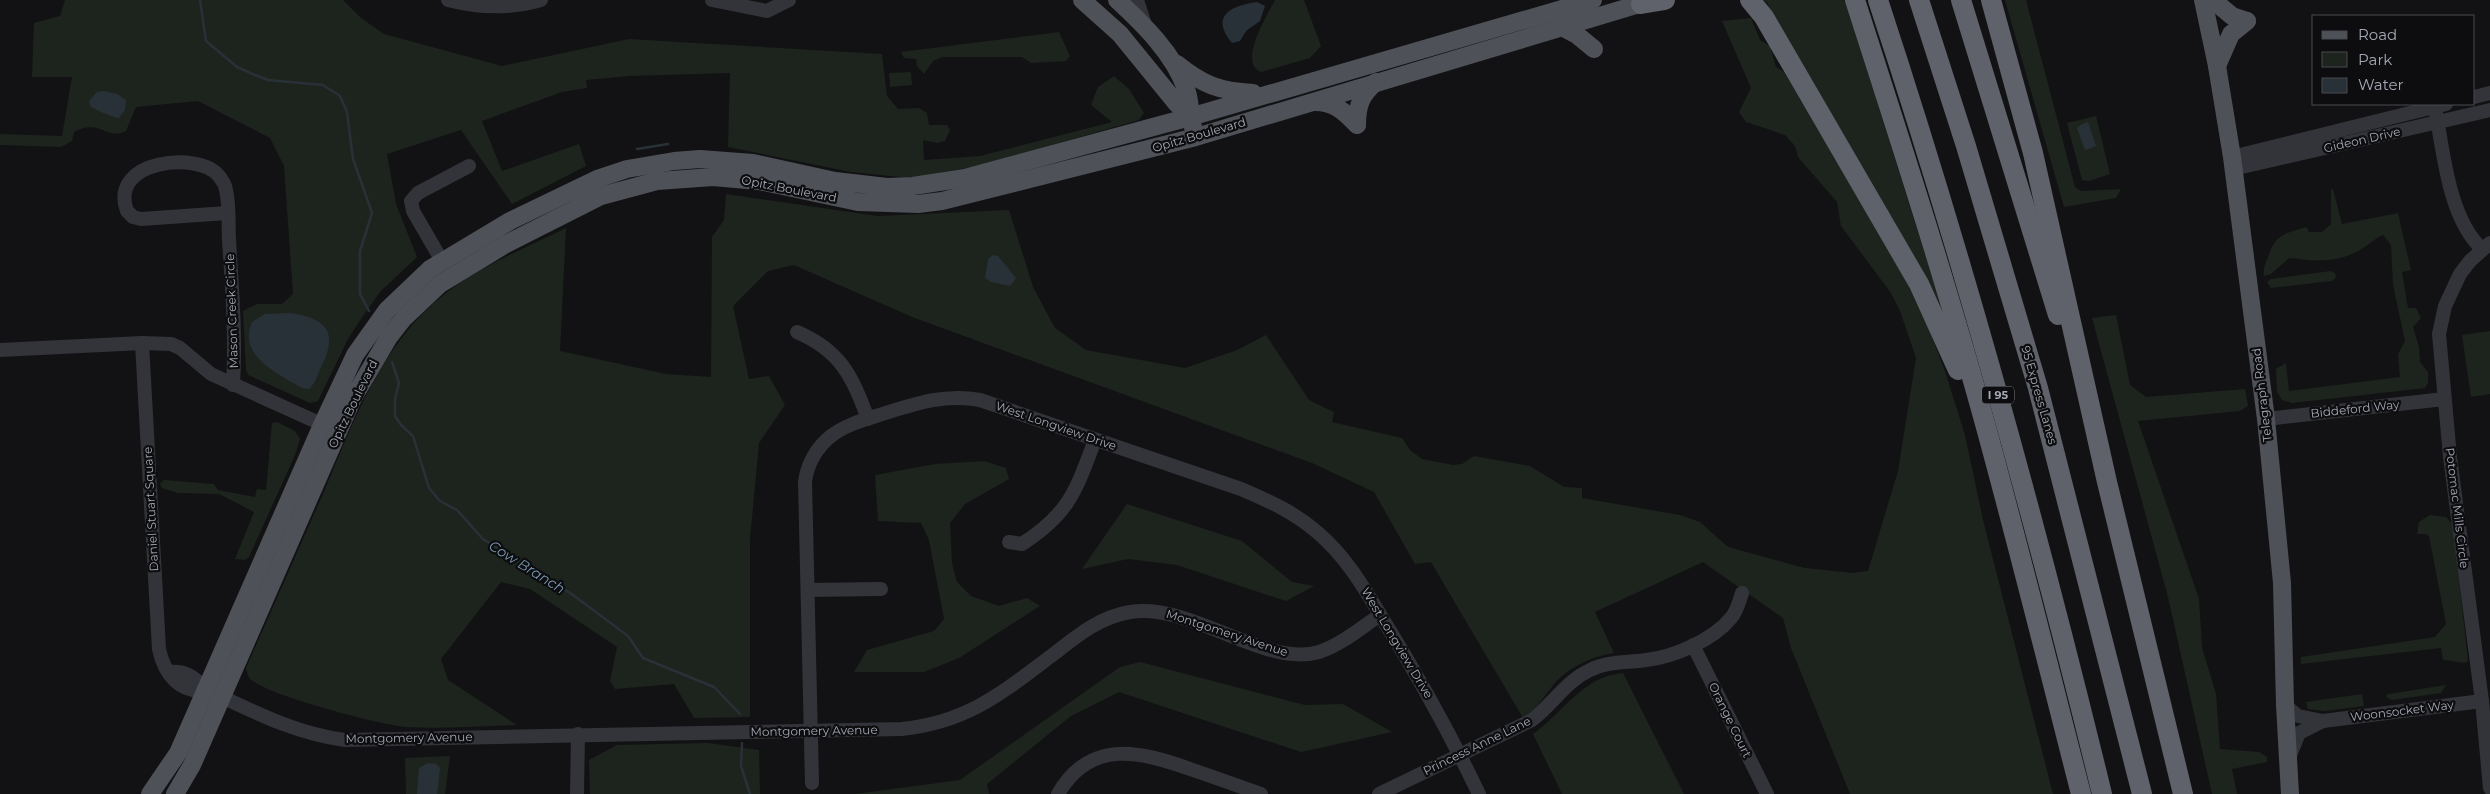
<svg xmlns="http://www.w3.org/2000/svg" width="2490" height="794" viewBox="0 0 2490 794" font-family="Montserrat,sans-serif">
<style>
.green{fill:#1d241d}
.water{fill:#293138}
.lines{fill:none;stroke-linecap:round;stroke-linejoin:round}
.stream{stroke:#293138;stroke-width:2.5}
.minor{stroke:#333439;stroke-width:14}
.major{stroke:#4f5158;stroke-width:18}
.highway{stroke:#5f626a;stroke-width:20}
.labels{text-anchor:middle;stroke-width:4.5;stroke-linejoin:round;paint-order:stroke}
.shield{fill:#0d0d0f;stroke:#777a83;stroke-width:1}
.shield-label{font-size:11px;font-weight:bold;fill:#a4a9b5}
.street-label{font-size:12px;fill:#a4a9b5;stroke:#0d0d0f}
.water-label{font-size:14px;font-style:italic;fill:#7a99b1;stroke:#0d0d0f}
</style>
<rect width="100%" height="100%" fill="#121214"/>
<g class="green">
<path d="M65 0H343L361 18 384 34 502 66 629 39 882 54 887 96 898 109 919 108 927 113 929 125H947L950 130 945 141 938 143 923 140 924 160 980 156 1112 122 1091 105 1098 87 1114 76 1129 89 1144 113 1139 120 978 166 911 178 851 172 728 147 730 73 629 76 586 80 587 88 562 92 482 121 502 171 579 144 586 166 512 204 461 130 387 154 396 204 417 257 380 292 361 319 348 339 318 401 310 403 248 375 246 370 243 311 257 304H282L293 294 284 166 270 138 198 101 136 107 126 131C106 141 101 118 74 132L72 141 61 147 0 145V134L62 136 72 77H32L34 23 60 16Z"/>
<path d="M1275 0H1304L1321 46 1310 58 1261 72C1237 63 1268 14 1275 0Z"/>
<path d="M1764 0H1845L1947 325 1804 73 1767 3Z"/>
<path d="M2005 0H2026L2075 187 2081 191 2121 189 2116 198 2064 207Z"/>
<path d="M1751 18 1760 40 1770 46 1776 67 1784 72 1905 278 1927 324 1945 371 1965 435 1983 520 2053 794H1850L1791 648 1783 618 1703 562 1595 612 1614 653C1593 656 1569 667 1555 683 1544 696 1538 708 1523 718L1431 562 1415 564 1374 492 1312 463 912 317 794 265 768 271 733 306 749 379 769 376 785 405 759 443 750 539V717L694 718 674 684 615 689 610 681 617 647 530 589 501 582 441 659 448 680 517 725C480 726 443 729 406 727 380 725 272 696 253 681 248 678 247 673 246 668 272 610 297 552 323 494 354 421 381 343 446 293 482 265 526 248 566 228L560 351 666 374 711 377 712 237 724 220 726 194 878 216 1009 210 1033 287 1055 328 1086 350 1185 368 1237 350 1266 335 1309 400 1334 412 1332 422 1402 438 1410 450 1422 459 1453 465 1462 464 1474 456 1530 466 1564 487 1582 488V498L1680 515 1700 522 1728 547 1805 568 1853 573 1868 571 1898 471 1916 358 1900 311 1891 293 1841 226 1837 202 1798 157 1795 146 1785 135 1746 122 1739 112 1751 88 1722 21Z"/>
<path d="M1059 32 1070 56 1066 61 1031 63 1022 57H942L933 61 924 74 917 66 916 59 904 58 901 52Z"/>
<path d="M911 72 912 85 890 87 889 73Z"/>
<path d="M2096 116 2110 174 2089 181 2082 180 2067 123Z"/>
<path d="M2333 189 2342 224 2398 213 2411 270 2402 272 2408 308H2416L2421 318 2413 327 2419 347 2420 362 2428 372V383L2425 388 2292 403 2282 400 2277 392 2276 369 2286 363 2289 391 2400 377 2398 354 2405 341 2393 285 2391 245 2383 235C2375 238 2370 244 2363 248 2338 264 2316 261 2289 258L2271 274 2264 276C2263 268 2265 265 2268 257 2276 233 2284 234 2307 227L2309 232H2322L2331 224V190Z"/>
<path d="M2331 271 2335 273 2336 278 2332 281 2271 288 2267 282 2271 279Z"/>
<path d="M2116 315 2130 385 2146 397 2245 389 2248 406 2240 411 2138 421 2199 599 2202 648 2216 694 2220 749 2259 752 2267 757V762L2232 769 2237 794H2212L2168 597 2092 318Z"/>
<path d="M2490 331V394L2471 397 2462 335Z"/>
<path d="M277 422 295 431 300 439 295 455 249 557 245 560 235 559 254 512 219 494 178 493 162 488 160 484 164 480 214 484 218 490 255 497 257 489 266 490 272 423Z"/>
<path d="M984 461 1006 468 1009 479 965 504 950 523 952 563 957 582 971 596 999 606 1027 598 1040 606 959 658 924 672H854L867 650 934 631 944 619 929 540 921 523 878 521 875 475 935 464Z"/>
<path d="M1127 504 1242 541 1292 582 1314 586 1286 601 1177 565 1128 559 1082 569Z"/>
<path d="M2430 515 2446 517 2453 525 2468 661 2465 663 2443 660 2441 648 2301 664V657L2435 637 2446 624 2429 536 2426 534H2417L2419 522Z"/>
<path d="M1140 662 1305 705 1343 704 1392 732 1301 752 1119 692 1071 716 987 784 989 794H855L960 780 1120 667Z"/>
<path d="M1623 673 1684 794H1562L1533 734C1563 713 1583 676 1623 673Z"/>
<path d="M2446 685 2441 693 2392 700 2386 697 2387 694 2395 693Z"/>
<path d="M2362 694 2364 706 2325 711 2308 709 2306 702Z"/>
<path d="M708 743 759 750 760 794H590L589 760 617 745Z"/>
<path d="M450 756 445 794H406L405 758Z"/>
</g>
<g class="water">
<path d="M1257 2 1265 6 1260 21 1246 31 1240 41 1232 43C1210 16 1230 6 1257 2Z"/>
<path d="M103 91 117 94 126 100 125 110 119 118C116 119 94 109 91 107L89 101 97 92Z"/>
<path d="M2088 122 2096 146 2085 150 2077 128 2082 124Z"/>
<path d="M993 255 998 256 1016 278 1010 286 991 282 985 278 988 259Z"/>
<path d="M290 313C325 318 339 331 322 365 318 373 316 383 309 389L302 388C279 374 237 356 252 322L265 314Z"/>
<path d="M428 763 436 764 440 768 437 794H417L419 768Z"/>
</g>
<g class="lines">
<g class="stream">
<path d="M200 0 206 41 237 67 255 75 268 80 323 85 340 96 347 112 353 159 372 213 360 251V294L369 311"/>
<path d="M637 149 668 144"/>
<path d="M392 362 399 383 395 399V416L401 425 413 436 429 488 440 501 457 510 483 539 573 595 628 636 643 658 714 687 740 714"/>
<path d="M742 743 741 766 750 794"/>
</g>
<g class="minor">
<path d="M448 0C479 8 510 9 541 0"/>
<path d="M712 0 767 11 789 0"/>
<path d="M1137 0 1145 25"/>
<path d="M2474 97 2490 93"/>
<path d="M2436 113C2444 156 2449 218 2482 249"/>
<path d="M2232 157 2446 104"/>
<path d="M2233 169 2490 110"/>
<path d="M227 213 141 219 133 217 127 211C108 159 200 151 219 176 221 179 224 183 225 186 230 202 228 223 229 240 232 288 236 337 233 385"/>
<path d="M2490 243 2470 261 2460 274 2445 306 2439 334 2450 457 2482 701 2490 788"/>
<path d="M442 261 413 211 411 201 418 193 469 166"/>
<path d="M797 332C841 351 852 376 868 419"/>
<path d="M142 343 159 649C164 673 179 694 206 690"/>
<path d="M0 350 142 343 171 344 180 348 211 374 330 428"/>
<path d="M2266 419 2444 399"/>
<path d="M1009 542 1022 544C1070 513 1076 490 1095 440"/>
<path d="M808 590 881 589"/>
<path d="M1693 645 1767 794"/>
<path d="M170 672C194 670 197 685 216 694 258 714 298 734 345 740L902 729C969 722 1003 692 1055 653 1078 635 1100 617 1130 612 1191 602 1264 668 1319 652 1341 645 1362 627 1380 615"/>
<path d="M2285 705 2298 716 2323 721"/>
<path d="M2289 758 2299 733 2323 721 2482 701"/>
<path d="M812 783 805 482C807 464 817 447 831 436 844 426 860 421 876 416 911 405 943 393 980 400L1241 489C1269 501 1294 512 1317 532 1348 558 1367 593 1387 626 1421 681 1451 736 1479 794"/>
<path d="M577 794 578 734"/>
<path d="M1058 794C1091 737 1142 752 1193 770 1216 778 1239 786 1261 794"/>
<path d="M1379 794 1532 720C1553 704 1566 681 1590 670 1608 661 1627 663 1646 660 1674 657 1713 640 1731 618 1737 611 1739 602 1742 593"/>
</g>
<g class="major">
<path d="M1082 0 1120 34 1177 104 1190 117"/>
<path d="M1117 0C1143 24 1174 54 1186 89 1191 101 1189 114 1193 127"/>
<path d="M2203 0 2217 66 2232 157 2266 419 2282 583 2285 705 2290 794"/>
<path d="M2213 0 2232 16 2247 21"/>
<path d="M1562 27 1577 35 1594 49"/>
<path d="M1177 64C1203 85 1219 91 1253 93"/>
<path d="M2217 66 2231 34 2247 21"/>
<path d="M1315 102C1334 102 1344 111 1357 125"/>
<path d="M1357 125C1357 105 1361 95 1376 82"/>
<path d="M150 794 178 753 322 425 355 355 387 310 430 269 510 221 597 179 627 169 674 161 700 159 753 163 835 181 887 187 913 186 965 178 1190 117 1593 0"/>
<path d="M175 794 192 765 353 398 389 337 403 319 440 284 506 244 601 196 657 181 713 177 759 181 858 202 918 204 942 201 1196 137 1653 0"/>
</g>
<g class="highway">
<path d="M1750 0 1764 17 1919 284 1958 370"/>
<path d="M1855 0C1900 140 1945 279 1984 420 2018 544 2049 669 2081 794"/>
<path d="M1878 0C1964 261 2037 527 2102 794"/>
<path d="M1919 0 1966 146 2038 388 2142 794"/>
<path d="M1961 0 2058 315"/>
<path d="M1991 0 2033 153 2107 482 2183 794"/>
<path d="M1641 4 1665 0"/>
</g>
</g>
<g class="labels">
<rect class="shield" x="1982" y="386.5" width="32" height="17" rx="4"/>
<g class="shield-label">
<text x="1998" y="399">I 95</text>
</g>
<g class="street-label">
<text transform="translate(1199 135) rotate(-16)" y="4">Opitz Boulevard</text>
<text transform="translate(2362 140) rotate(-13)" y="4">Gideon Drive</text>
<text transform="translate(789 189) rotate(11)" y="4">Opitz Boulevard</text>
<text transform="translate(232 311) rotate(-92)" y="4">Mason Creek Circle</text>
<text transform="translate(2039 395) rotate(74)" y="4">95 Express Lanes</text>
<text transform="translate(2262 395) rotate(-97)" y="4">Telegraph Road</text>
<text transform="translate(353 404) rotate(-64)" y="4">Opitz Boulevard</text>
<text transform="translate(2355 409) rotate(-6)" y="4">Biddeford Way</text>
<text transform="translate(1056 426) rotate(19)" y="4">West Longview Drive</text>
<text transform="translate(2457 508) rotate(83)" y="4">Potomac Mills Circle</text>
<text transform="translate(151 509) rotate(-93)" y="4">Daniel Stuart Square</text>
<text transform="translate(1227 633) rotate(18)" y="4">Montgomery Avenue</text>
<text transform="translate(1397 643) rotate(59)" y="4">West Longview Drive</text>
<text transform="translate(2402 711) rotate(-7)" y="4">Woonsocket Way</text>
<text transform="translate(1730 720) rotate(64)" y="4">Orange Court</text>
<text transform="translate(814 731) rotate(-1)" y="4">Montgomery Avenue</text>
<text transform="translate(409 738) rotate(-1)" y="4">Montgomery Avenue</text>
<text transform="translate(1477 746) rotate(-26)" y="4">Princess Anne Lane</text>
</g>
<g class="water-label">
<text transform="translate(527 567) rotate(32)" y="5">Cow Branch</text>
</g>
</g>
<rect x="2312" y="15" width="162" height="90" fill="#0d0d0f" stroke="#494b51"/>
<rect x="2322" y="31" width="25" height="8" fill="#4f5158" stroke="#494b51"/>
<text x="2358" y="40" font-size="15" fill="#a4a9b5">Road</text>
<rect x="2322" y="52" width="25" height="15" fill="#1d241d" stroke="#494b51"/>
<text x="2358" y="65" font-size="15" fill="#a4a9b5">Park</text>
<rect x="2322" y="78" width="25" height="15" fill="#293138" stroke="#494b51"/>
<text x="2358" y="90" font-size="15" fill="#a4a9b5">Water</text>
</svg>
